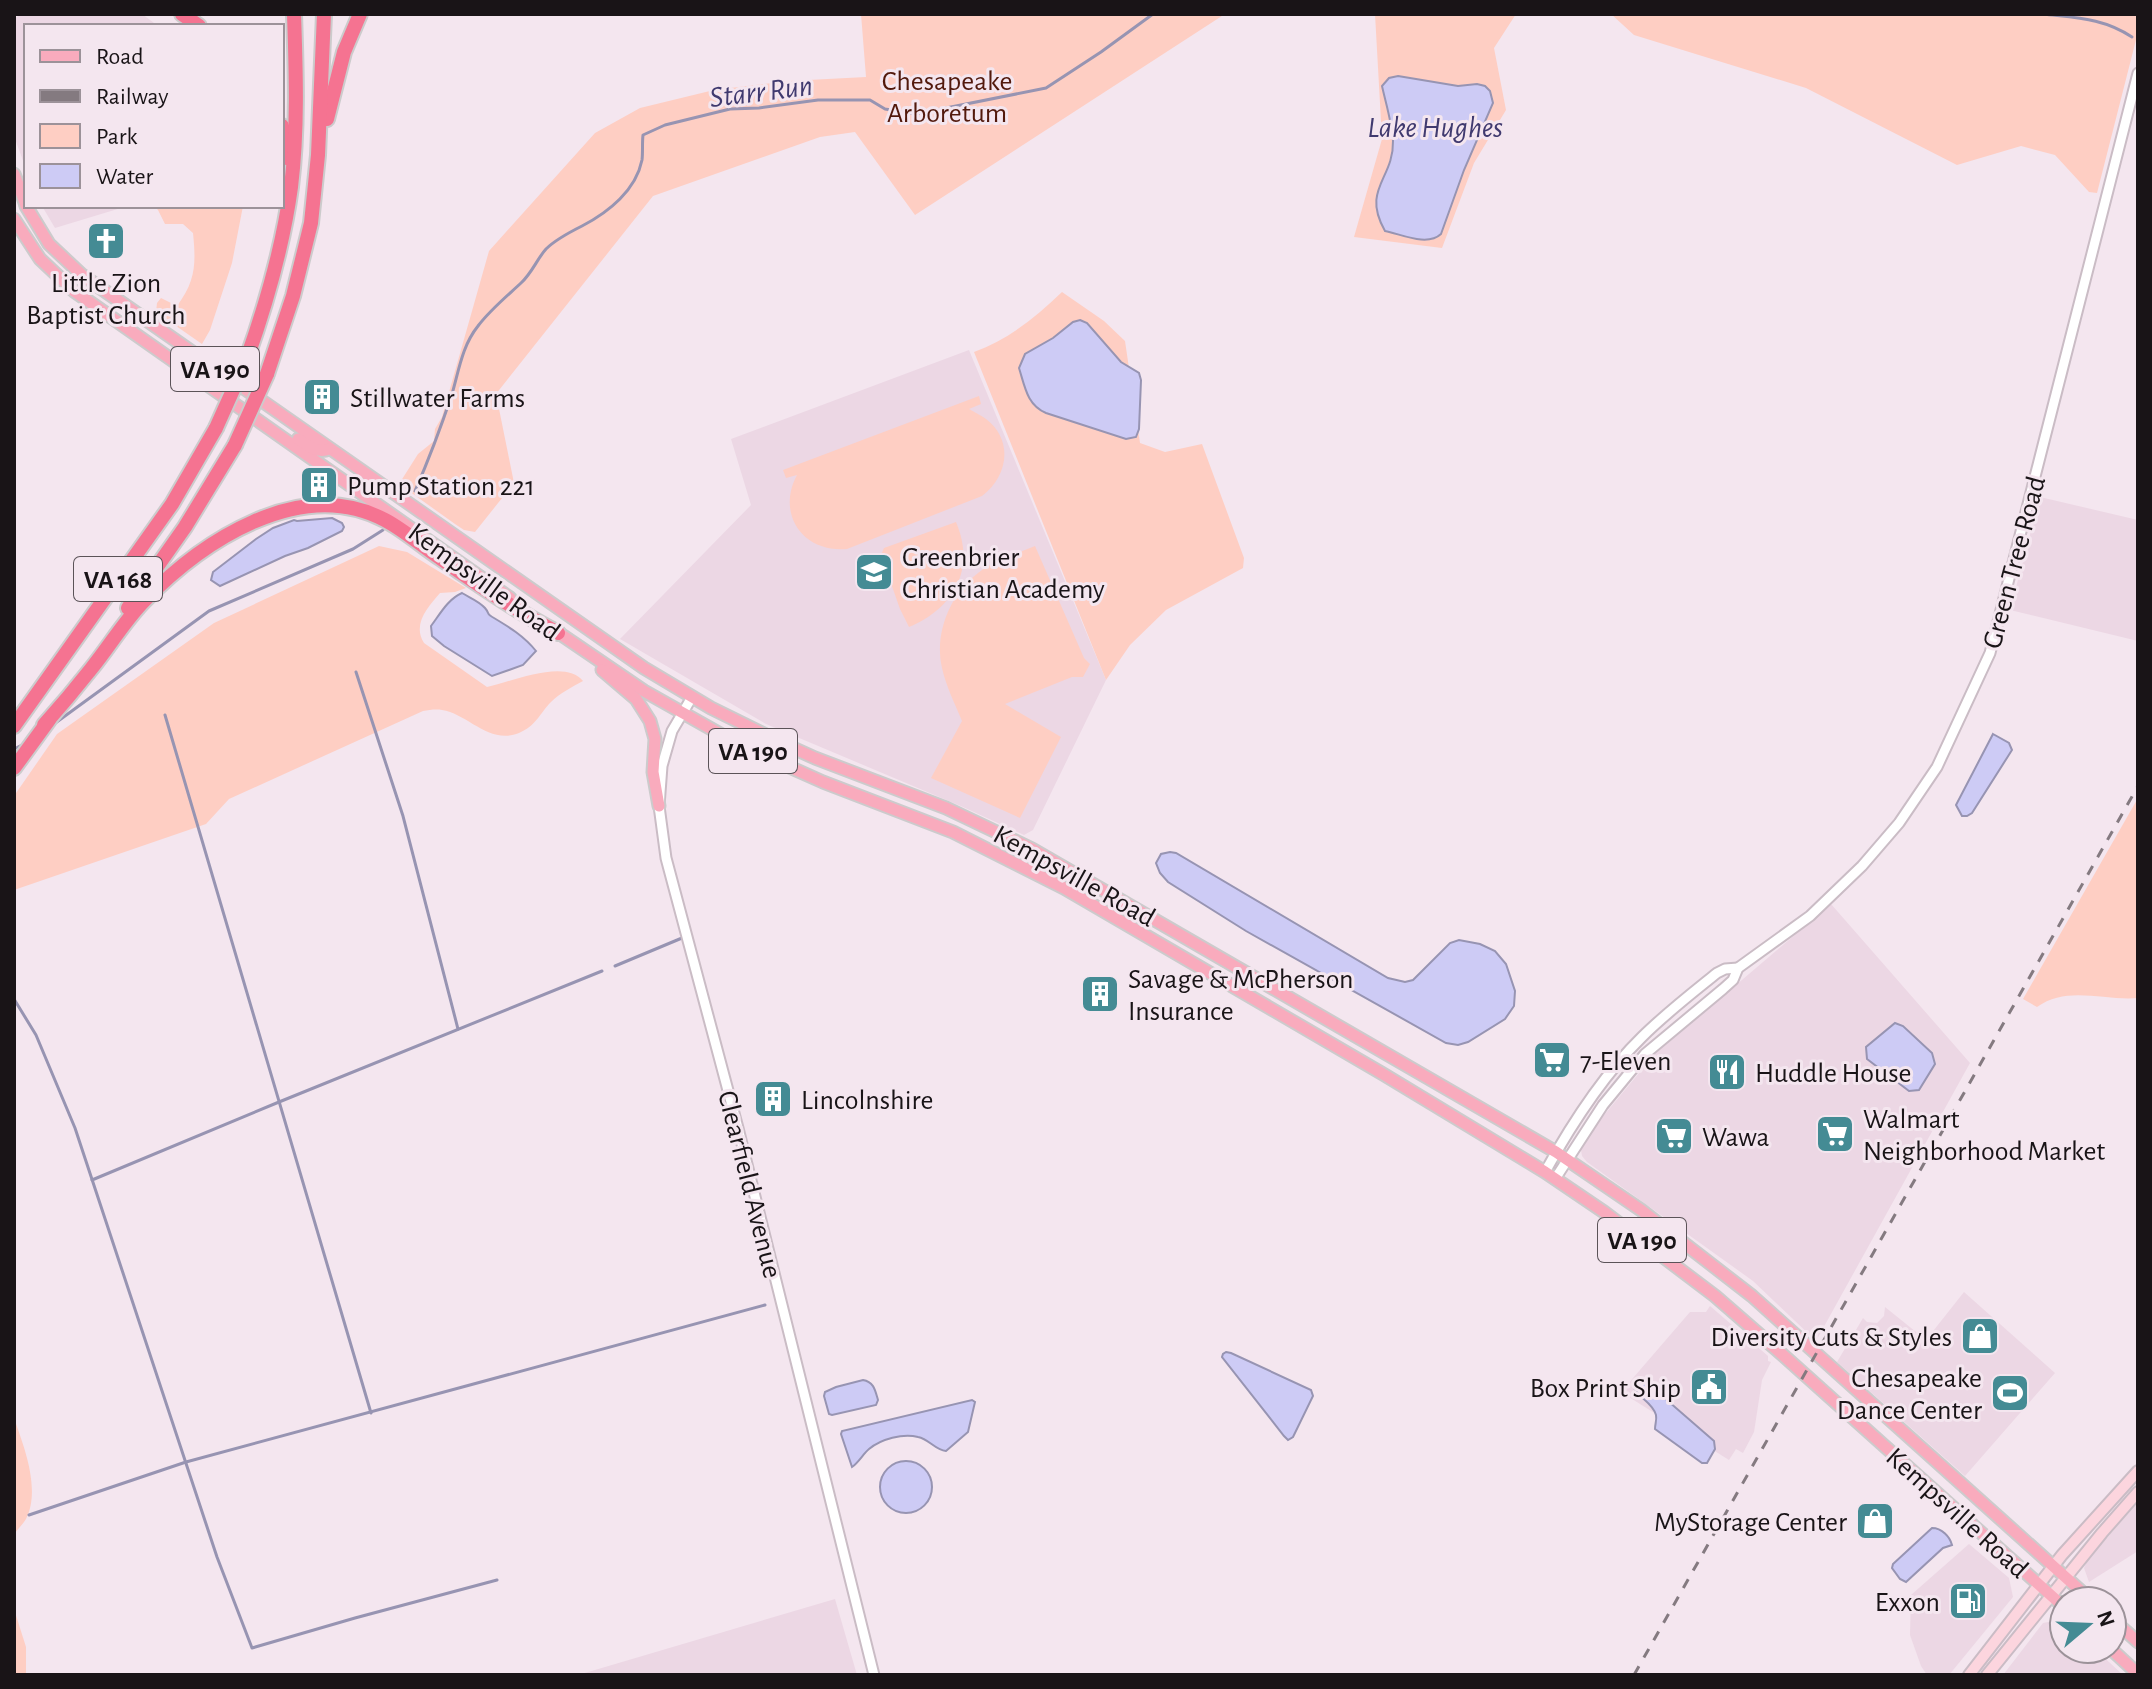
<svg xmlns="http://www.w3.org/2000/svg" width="2152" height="1689" viewBox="0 0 2152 1689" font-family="'Alegreya Sans',sans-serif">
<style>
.built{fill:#ecd7e4}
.green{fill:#fecec3}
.water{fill:#cdcbf5;stroke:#9794b2;stroke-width:2}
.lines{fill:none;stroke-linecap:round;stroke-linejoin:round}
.stream{stroke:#9794b2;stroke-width:3}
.tertiary-casing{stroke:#cabcc5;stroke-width:13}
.secondary-casing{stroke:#cabcc5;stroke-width:14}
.primary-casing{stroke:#cccbcc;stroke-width:15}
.motorway-casing{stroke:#cccbcc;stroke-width:18}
.tertiary{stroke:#fff;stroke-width:9}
.secondary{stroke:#fcd5de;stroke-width:10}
.primary{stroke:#f9abbd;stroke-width:11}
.motorway{stroke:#f57391;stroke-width:14}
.rail{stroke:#847a80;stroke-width:3;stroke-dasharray:10 10;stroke-linecap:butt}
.motorway-bridge-casing{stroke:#cccbcc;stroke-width:18;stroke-linecap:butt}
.motorway-bridge{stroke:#f57391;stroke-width:14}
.labels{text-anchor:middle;stroke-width:6;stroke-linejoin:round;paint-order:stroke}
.shield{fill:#f4e6ef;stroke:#5b5358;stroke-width:2}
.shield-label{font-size:26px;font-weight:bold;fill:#191417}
.park-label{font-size:28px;fill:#52190c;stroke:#f4e6ef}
.poi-label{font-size:28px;fill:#191417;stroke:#f4e6ef;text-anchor:start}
.street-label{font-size:28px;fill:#191417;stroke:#f4e6ef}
.water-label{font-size:30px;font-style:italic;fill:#403a6f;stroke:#f4e6ef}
</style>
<rect width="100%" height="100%" fill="#f4e6ef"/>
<g class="built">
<path d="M21 14H142L158 26H26V169L14 136V19Z"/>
<path d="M42 206H120L121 208 55 228Z"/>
<path d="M969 350 1106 680 1033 830 1024 835 963 807 766 724 620 639 751 505 731 439Z"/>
<path d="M2040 497 2138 520V641L2010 610Z"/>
<path d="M1831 904 1970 1063 1816 1341 1753 1281 1587 1162 1582 1156 1581 1150 1595 1126 1654 1055Z"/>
<path d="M1964 1292 2055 1373 1965 1476 1837 1362 1863 1318 1867 1322 1877 1323 1884 1316 1885 1307 1926 1340Z"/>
<path d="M1710 1306 1768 1356V1361L1771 1362 1762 1380 1754 1432 1743 1453 1736 1449 1729 1460 1621 1392 1690 1312H1706Z"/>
<path d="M2138 1502V1551L2089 1582 2084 1568 2087 1561Z"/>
<path d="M1969 1544 2009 1578 2013 1597 1949 1675H1927L1921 1666 1910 1635 1911 1595Z"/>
<path d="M835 1599 857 1675H578Z"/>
<path d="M2058 1620 2064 1621V1649H2095L2123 1675H2003L2043 1623Z"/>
</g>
<g class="green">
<path d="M861 14H1225L915 215 855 132 820 137 653 196 496 394 514 483 475 532 464 530 455 524 399 484 418 454 434 441 435 429 442 417 489 251 595 133 640 108 714 90 789 81 866 77Z"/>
<path d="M1375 14H1516L1494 48 1506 110 1474 163 1442 248 1354 237 1382 139Z"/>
<path d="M1611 14H2138V32L2097 193 2089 192 2055 155 2021 146 1957 165 1806 88 1634 35Z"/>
<path d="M154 206H243L232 263 210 330 202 344 156 312 157 303 161 298 177 306C196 281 196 263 193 233L183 224H165L158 210Z"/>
<path d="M1062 292 1104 321 1125 341 1140 443 1165 452 1202 444 1244 558 1243 568 1166 610 1130 645 1106 680 974 352C1009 339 1035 318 1062 292Z"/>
<path d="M979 396 981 404 969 409C974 412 981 415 986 419 1014 440 1008 477 982 496L847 549C803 553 776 514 797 475L786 478 783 470Z"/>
<path d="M956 522C976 569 954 608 909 627L900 609 881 555 884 548Z"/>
<path d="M379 546 407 552 466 588 455 592 440 593C428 607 412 624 424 643L487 687C511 682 565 658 583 681 572 687 560 693 551 702 540 713 536 726 519 733 489 745 468 714 442 710 436 709 429 710 423 711L229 799 206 824 14 890V796L57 734 214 623Z"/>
<path d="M1035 546 1084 658 1090 664 1083 677H1072L1005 704 1061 737 1020 818 931 778 962 721C955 704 946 686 942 668 934 634 950 594 978 573 994 560 1016 554 1035 546Z"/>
<path d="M2138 798V998C2104 1001 2067 985 2037 1007L2023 999Z"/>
<path d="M14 1418C24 1447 41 1489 26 1519 23 1524 18 1529 14 1534Z"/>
<path d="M14 1609 26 1647V1675H14Z"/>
</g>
<g class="water">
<path d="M1398 76 1458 86 1477 84 1485 86 1490 91 1493 103 1464 170 1441 234C1427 247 1401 234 1385 231 1361 189 1394 179 1393 141 1392 123 1386 104 1382 86L1389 78Z"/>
<path d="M1080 320 1087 323 1121 362 1139 373 1141 380 1139 429 1136 437 1126 439 1046 413C1027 405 1025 387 1019 368L1025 354 1053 338 1073 322Z"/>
<path d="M332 518 342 523 344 527 342 531 308 548 285 556 220 586 211 580 213 572 256 539 273 528 294 520 297 521Z"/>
<path d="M462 593C470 598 479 601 485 608 491 615 485 613 494 618 509 627 524 636 536 651L523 665 492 676 444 646 432 636 431 626C440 614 448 599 462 593Z"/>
<path d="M1993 734 2009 743 2012 750 1972 813 1967 816H1962L1956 805Z"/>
<path d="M1170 852 1176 853 1388 978 1405 982 1413 980 1450 943 1459 940 1480 944 1495 951 1506 964 1515 991 1514 1006 1505 1019 1468 1042 1458 1045 1446 1043 1246 931 1168 882 1160 873 1156 863 1161 854Z"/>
<path d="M1895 1023 1903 1026 1932 1053 1935 1064 1919 1090 1909 1091 1867 1059 1866 1047Z"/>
<path d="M1226 1352 1231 1353 1311 1390 1313 1396 1293 1437 1288 1440 1284 1436 1222 1357 1223 1354Z"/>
<path d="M1640 1379 1645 1381 1714 1441 1715 1449 1707 1463H1702L1655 1429C1655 1424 1657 1420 1656 1415 1653 1403 1639 1398 1634 1388Z"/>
<path d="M863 1380C874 1382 875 1390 878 1400L876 1405 832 1415 829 1414 824 1396 825 1392 836 1387Z"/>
<path d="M972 1400 975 1402 968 1432 946 1451C935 1450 929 1439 918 1437 903 1433 881 1439 869 1449 863 1454 859 1462 852 1467L841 1434 842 1431Z"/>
<circle cx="906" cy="1487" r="26"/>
<path d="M1932 1528C1942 1528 1950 1537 1952 1545L1943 1548 1906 1582 1900 1579 1892 1568 1893 1564Z"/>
</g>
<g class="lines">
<g class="stream">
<path d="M2043 14C2077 18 2103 18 2132 37"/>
<path d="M415 491C429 459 441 427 452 394 459 370 462 346 478 326 490 310 506 297 521 283 532 273 537 259 546 249 556 239 570 232 582 226 609 212 636 190 642 160 643 152 642 143 643 135L665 125 730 109 759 108 818 100H870L885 109 916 114 1046 88 1101 52 1153 14"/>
<path d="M356 672 403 816 458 1029"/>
<path d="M165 715 371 1413"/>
<path d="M54 724 209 611 353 549 383 530"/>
<path d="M14 749 22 745"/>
<path d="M615 966 682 938"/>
<path d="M14 999 36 1035 75 1128 217 1557 252 1648 355 1618 497 1580"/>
<path d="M92 1180 279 1102 602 971"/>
<path d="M29 1515 186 1462 765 1305"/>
</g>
<defs>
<g id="tertiary">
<path d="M692 697 672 731 662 766 659 806 666 858 738 1128 874 1675"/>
<path d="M1545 1172C1571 1125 1603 1075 1642 1037 1665 1014 1691 994 1717 973L1725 969 1738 968"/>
<path d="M1555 1179 1603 1105 1645 1054 1723 989 1733 980 1738 968 1810 916 1862 866 1899 823 1937 767 1990 653 2138 73"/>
</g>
<g id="secondary">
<path d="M1969 1675 2062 1555 2138 1471"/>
<path d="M1987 1675 2102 1533 2138 1492"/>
</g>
<g id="primary">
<path d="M14 174 26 205"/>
<path d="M26 206 49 244 82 275 644 668 711 708 782 743 815 758 946 808 1032 849 1556 1152 1641 1210 1752 1296 2092 1601"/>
<path d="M14 219 40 259 74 291 510 598"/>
<path d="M298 439C308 445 317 454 329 449"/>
<path d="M553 629 644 691 738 744 823 782 953 832 1064 888 1383 1074 1545 1172 1604 1212 1715 1296 1784 1356 2064 1607"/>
<path d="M602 670 636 699 650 721 655 739 653 772 659 806"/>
<path d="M2112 1619 2138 1642"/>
<path d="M2111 1649 2138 1674"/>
</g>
<g id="motorway">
<path d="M182 14 199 26"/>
<path d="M327 119 344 52 360 14"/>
<path d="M282 126 287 158"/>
<path d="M246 361C266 305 283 246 291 187 298 130 296 71 294 14"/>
<path d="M267 374 293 296 311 223 318 155 324 14"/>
<path d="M128 608 185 527 235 445"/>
<path d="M44 725C60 707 76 688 91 669 109 647 123 623 143 602 201 542 300 475 385 520 404 530 422 546 440 558 478 585 516 611 558 633"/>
<path d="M14 726 172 504 216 428"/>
<path d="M14 768 49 720"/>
</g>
</defs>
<use href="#tertiary" class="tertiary-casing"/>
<use href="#secondary" class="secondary-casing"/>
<use href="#primary" class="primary-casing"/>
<use href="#motorway" class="motorway-casing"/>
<use href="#tertiary" class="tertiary"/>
<use href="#secondary" class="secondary"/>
<use href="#primary" class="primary"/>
<use href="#motorway" class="motorway"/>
<path class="rail" d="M1634 1675 2138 786"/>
<defs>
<g id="motorway-bridge">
<path d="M216 428 246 361"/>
<path d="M235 445 267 374"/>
</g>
</defs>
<use href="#motorway-bridge" class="motorway-bridge-casing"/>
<use href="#motorway-bridge" class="motorway-bridge"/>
</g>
<defs>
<symbol id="church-square" viewBox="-11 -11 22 22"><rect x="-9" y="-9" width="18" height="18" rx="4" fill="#448b94" stroke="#f4e6ef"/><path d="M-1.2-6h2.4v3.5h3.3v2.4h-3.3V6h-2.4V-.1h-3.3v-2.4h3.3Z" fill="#fff"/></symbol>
<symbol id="building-square" viewBox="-11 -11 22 22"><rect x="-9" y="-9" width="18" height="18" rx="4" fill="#448b94" stroke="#f4e6ef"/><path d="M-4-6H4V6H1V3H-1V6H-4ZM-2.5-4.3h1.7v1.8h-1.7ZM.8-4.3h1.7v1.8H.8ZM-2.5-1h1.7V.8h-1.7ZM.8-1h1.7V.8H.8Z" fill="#fff"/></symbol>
<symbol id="school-square" viewBox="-11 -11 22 22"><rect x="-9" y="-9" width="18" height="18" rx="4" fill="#448b94" stroke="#f4e6ef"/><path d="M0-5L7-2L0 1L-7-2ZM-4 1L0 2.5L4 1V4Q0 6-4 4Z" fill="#fff"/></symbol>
<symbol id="supermarket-square" viewBox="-11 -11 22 22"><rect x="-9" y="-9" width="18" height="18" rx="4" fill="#448b94" stroke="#f4e6ef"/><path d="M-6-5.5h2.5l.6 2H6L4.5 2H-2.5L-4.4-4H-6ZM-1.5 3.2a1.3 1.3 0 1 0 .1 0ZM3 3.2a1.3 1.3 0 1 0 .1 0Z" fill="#fff"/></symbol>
<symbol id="restaurant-square" viewBox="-11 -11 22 22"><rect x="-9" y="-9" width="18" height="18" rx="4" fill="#448b94" stroke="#f4e6ef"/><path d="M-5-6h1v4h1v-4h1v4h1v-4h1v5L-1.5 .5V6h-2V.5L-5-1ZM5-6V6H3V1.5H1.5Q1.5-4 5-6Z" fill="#fff"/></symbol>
<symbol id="shop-square" viewBox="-11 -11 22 22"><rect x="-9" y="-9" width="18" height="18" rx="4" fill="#448b94" stroke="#f4e6ef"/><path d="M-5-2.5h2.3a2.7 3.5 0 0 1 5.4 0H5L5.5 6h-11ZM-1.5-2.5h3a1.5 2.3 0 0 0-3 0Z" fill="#fff"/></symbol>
<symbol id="civic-square" viewBox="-11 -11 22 22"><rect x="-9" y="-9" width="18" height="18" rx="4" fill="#448b94" stroke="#f4e6ef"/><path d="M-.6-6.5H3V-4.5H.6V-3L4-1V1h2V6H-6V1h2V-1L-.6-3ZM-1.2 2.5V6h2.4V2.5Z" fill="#fff"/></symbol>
<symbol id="stadium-square" viewBox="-11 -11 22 22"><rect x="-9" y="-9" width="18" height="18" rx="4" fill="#448b94" stroke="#f4e6ef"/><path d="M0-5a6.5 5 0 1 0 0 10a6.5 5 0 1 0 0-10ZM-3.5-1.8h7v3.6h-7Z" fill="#fff"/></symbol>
<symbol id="fuel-square" viewBox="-11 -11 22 22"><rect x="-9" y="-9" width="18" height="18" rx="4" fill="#448b94" stroke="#f4e6ef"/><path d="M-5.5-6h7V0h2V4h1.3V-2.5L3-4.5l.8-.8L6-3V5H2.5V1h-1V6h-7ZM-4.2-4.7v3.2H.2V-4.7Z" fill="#fff"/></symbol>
</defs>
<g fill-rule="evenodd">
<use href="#church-square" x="84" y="219" width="44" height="44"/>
<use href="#building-square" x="300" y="375" width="44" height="44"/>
<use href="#building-square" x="297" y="463" width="44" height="44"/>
<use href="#school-square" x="852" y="550" width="44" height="44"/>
<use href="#building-square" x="1078" y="972" width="44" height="44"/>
<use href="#supermarket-square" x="1530" y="1038" width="44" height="44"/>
<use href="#restaurant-square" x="1705" y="1050" width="44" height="44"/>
<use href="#building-square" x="751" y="1077" width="44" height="44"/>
<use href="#supermarket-square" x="1813" y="1112" width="44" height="44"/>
<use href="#supermarket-square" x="1652" y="1114" width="44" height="44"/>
<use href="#shop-square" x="1958" y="1314" width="44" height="44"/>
<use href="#civic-square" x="1687" y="1365" width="44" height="44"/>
<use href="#stadium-square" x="1988" y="1371" width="44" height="44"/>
<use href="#shop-square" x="1853" y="1499" width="44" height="44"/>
<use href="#fuel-square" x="1946" y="1579" width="44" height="44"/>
</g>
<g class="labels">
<g class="shield">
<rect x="171" y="347" width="88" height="44" rx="6"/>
<rect x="74" y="557" width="88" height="44" rx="6"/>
<rect x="709" y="729" width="88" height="44" rx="6"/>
<rect x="1598" y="1218" width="88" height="44" rx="6"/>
</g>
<g class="shield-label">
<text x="215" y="378">VA 190</text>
<text x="118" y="588">VA 168</text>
<text x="753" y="760">VA 190</text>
<text x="1642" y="1249">VA 190</text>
</g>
<g class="park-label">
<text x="947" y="90">Chesapeake<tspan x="947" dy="32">Arboretum</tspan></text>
</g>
<g class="poi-label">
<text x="106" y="292" text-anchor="middle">Little Zion<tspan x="106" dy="32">Baptist Church</tspan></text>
<text x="350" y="407">Stillwater Farms</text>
<text x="347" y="495">Pump Station 221</text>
<text x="902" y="566">Greenbrier<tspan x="902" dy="32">Christian Academy</tspan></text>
<text x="1128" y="988">Savage &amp; McPherson<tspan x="1128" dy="32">Insurance</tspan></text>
<text x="1580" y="1070">7-Eleven</text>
<text x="1755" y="1082">Huddle House</text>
<text x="801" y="1109">Lincolnshire</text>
<text x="1863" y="1128">Walmart<tspan x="1863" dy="32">Neighborhood Market</tspan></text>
<text x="1702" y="1146">Wawa</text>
<text x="1952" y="1346" text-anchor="end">Diversity Cuts &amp; Styles</text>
<text x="1982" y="1387" text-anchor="end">Chesapeake<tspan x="1982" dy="32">Dance Center</tspan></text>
<text x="1681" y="1397" text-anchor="end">Box Print Ship</text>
<text x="1847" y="1531" text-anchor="end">MyStorage Center</text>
<text x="1940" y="1611" text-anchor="end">Exxon</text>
</g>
<g class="street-label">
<text transform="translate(2013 562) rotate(-75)" y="10">Green Tree Road</text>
<text transform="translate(485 581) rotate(36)" y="10">Kempsville Road</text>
<text transform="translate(1075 875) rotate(29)" y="10">Kempsville Road</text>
<text transform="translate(751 1184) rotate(76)" y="10">Clearfield Avenue</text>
<text transform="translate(1958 1512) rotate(42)" y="10">Kempsville Road</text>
</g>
<g class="water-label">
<text transform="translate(761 91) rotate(-7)" y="10">Starr Run</text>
<text x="1435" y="137">Lake Hughes</text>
</g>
</g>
<rect width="2152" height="1689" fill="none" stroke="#191417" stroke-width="32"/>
<rect x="24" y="24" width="260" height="184" fill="#f4e6ef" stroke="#9c9299" stroke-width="2"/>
<rect x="40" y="50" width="40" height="12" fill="#f9abbd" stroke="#9c9299" stroke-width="2"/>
<text x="96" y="64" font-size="24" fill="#191417">Road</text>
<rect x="40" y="90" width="40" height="12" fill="#847a80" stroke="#9c9299" stroke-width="2"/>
<text x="96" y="104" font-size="24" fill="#191417">Railway</text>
<rect x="40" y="124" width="40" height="24" fill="#fecec3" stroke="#9c9299" stroke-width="2"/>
<text x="96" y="144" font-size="24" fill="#191417">Park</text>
<rect x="40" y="164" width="40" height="24" fill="#cdcbf5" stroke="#9c9299" stroke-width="2"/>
<text x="96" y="184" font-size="24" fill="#191417">Water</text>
<g transform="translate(2088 1625) rotate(71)"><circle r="38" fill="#f4e6ef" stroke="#9c9299" stroke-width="2"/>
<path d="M0-6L14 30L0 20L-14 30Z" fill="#448b94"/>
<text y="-12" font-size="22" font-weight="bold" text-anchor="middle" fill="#191417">N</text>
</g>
</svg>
